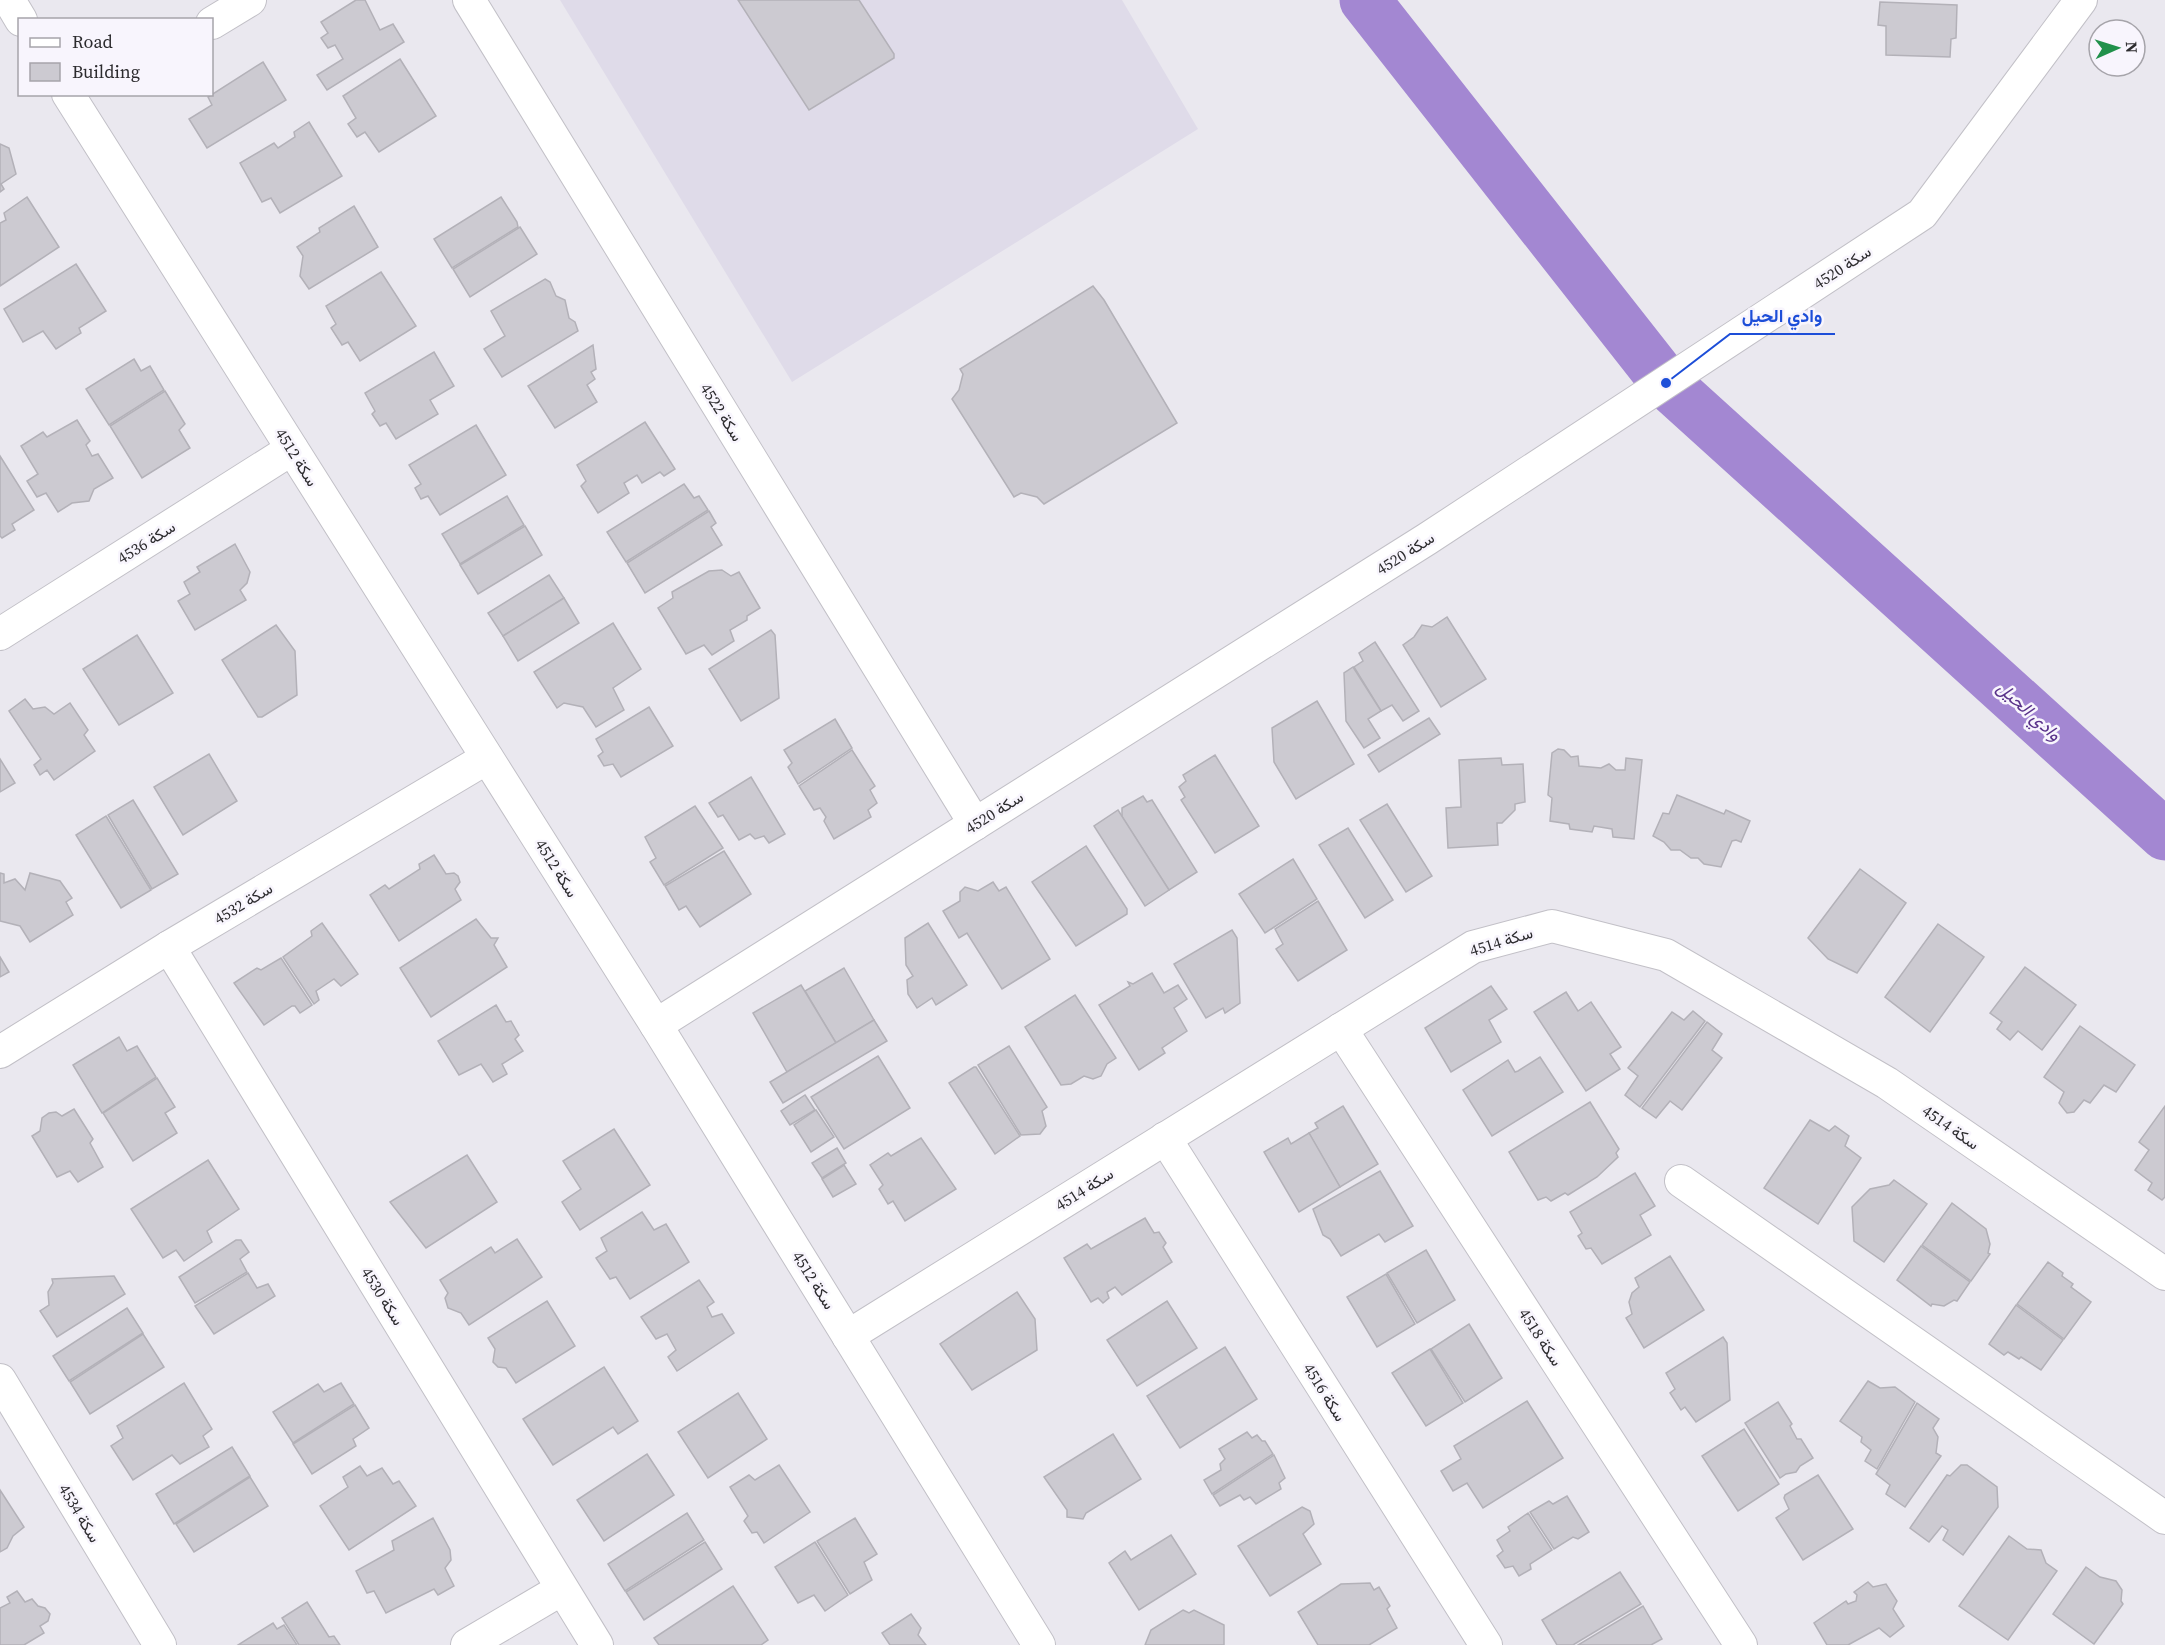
<svg xmlns="http://www.w3.org/2000/svg" width="2165" height="1645" viewBox="0 0 2165 1645" font-family="'Source Serif 4',Vazirmatn,serif">
<style>
.built{fill:#dfdbe9}
.lines{fill:none;stroke-linecap:round;stroke-linejoin:round}
.river{stroke:#a387d2;stroke-width:51}
.building{fill:#cccad1;stroke:#b3b1b8;stroke-width:1.5}
.minor-casing{stroke:#c2c0c7;stroke-width:34}
.minor{stroke:#fff;stroke-width:32}
.labels{text-anchor:middle;stroke-width:5;stroke-linejoin:round;paint-order:stroke}
.street-label{font-size:16px;fill:#2c2b2e;stroke:#f8f5fd}
.water-label{font-size:18px;font-style:italic;fill:#59328a;stroke:#f8f5fd}
.leader{fill:none;stroke:#1d4ed8;stroke-width:2}
.callout-dot{fill:#1d4ed8;stroke:#f8f5fd;stroke-width:2}
.callout-label{font-size:18px;text-anchor:middle;font-weight:bold;fill:#1d4ed8;stroke:#f8f5fd;stroke-width:5;stroke-linejoin:round;paint-order:stroke}
</style>
<rect width="100%" height="100%" fill="#eae8ef"/>
<path class="built" d="M560 0H1122L1198 129 792 382Z"/>
<g class="lines">
<path class="river" d="M1365 0 1666 383 2165 835"/>
</g>
<g class="building">
<path d="M356 0H365L380 30 393 24 404 42 327 90 317 75 343 59 335 45 328 48 321 38 328 33 321 22Z"/>
<path d="M738 0H859L894 54V58L809 110Z"/>
<path d="M1880 2 1957 5 1956 38 1951 39 1950 57 1886 55V26L1878 25Z"/>
<path d="M400 59 436 116 379 152 365 132 357 137 348 124 356 118 343 96Z"/>
<path d="M263 62 286 100 207 148 189 119 212 105 208 97Z"/>
<path d="M309 122 342 176 280 213 271 198 262 202 240 163 274 143 278 148 295 137 294 132Z"/>
<path d="M0 144 9 148 16 174 1 184 4 189 0 192Z"/>
<path d="M27 197 59 247 0 286V223L6 220 4 213Z"/>
<path d="M501 197 517 222 518 227 452 268 434 239Z"/>
<path d="M354 206 378 247 309 289 300 276 303 256 297 247 320 232 319 228Z"/>
<path d="M520 227 537 254 470 297 453 269Z"/>
<path d="M76 264 106 311 79 328 81 333 56 349 43 331 23 342 4 309Z"/>
<path d="M381 272 416 326 360 361 348 342 342 345 331 328 336 324 326 306Z"/>
<path d="M545 279 550 282 556 296 565 300 569 318 575 322 578 331 502 377 484 349 505 336 491 311Z"/>
<path d="M1093 286 1104 300 1177 423 1044 504 1037 497 1021 493 1014 497 952 399 959 390 963 374 960 369Z"/>
<path d="M593 345 596 369 591 372 595 379 587 385 597 402 555 428 528 386Z"/>
<path d="M434 352 454 386 430 400 438 414 396 439 386 423 380 426 372 414 375 411 365 393Z"/>
<path d="M134 359 141 371 150 366 164 390 109 425 86 389Z"/>
<path d="M165 391 185 424 179 430 190 448 142 478 110 426Z"/>
<path d="M77 420 90 441 86 445 92 456 98 454 113 478 94 489 89 501 72 503 58 512 46 493 37 497 27 481 38 474 21 446 43 432 47 437Z"/>
<path d="M645 422 675 469 664 476 660 472 642 483 637 475 624 483 629 493 598 513 581 486 586 481 577 465Z"/>
<path d="M476 425 506 475 440 515 428 496 421 499 415 488 421 484 409 465Z"/>
<path d="M0 456 34 510 12 524 15 530 2 538 0 536Z"/>
<path d="M684 484 694 498 699 496 708 510 626 562 607 532Z"/>
<path d="M507 496 524 525 460 564 442 534Z"/>
<path d="M709 511 716 523 711 527 722 545 645 593 627 563Z"/>
<path d="M525 526 542 555 478 594 460 565Z"/>
<path d="M235 544 250 572 247 583 240 590 246 600 195 630 178 601 190 594 184 582 200 572 197 567Z"/>
<path d="M722 570 731 576 739 572 760 608 747 616V620L730 630 734 641 712 655 704 645 686 654 658 608 673 598 672 592 709 571Z"/>
<path d="M549 575 564 598 503 636 488 613Z"/>
<path d="M564 598 579 623 518 661 503 636Z"/>
<path d="M1447 617 1486 679 1441 707 1403 645 1414 637 1422 625 1432 627Z"/>
<path d="M613 623 641 669 613 688 624 710 596 727 583 707 564 703 557 708 534 672Z"/>
<path d="M276 625 295 651 297 695 262 717H258L222 660Z"/>
<path d="M771 630 775 635 779 698 741 721 709 669Z"/>
<path d="M137 635 173 693 119 725 83 669Z"/>
<path d="M1375 642 1419 711 1403 721 1392 705 1381 711 1354 667 1363 661 1359 653Z"/>
<path d="M1353 667 1381 711 1368 719 1380 738 1364 748 1346 721 1344 673Z"/>
<path d="M25 699 33 709 45 707 54 714 70 703 88 730 84 735 95 751 54 780 47 770 40 775 34 765 41 759 9 711Z"/>
<path d="M1317 701 1354 764 1296 799 1274 762 1272 728Z"/>
<path d="M649 707 673 746 621 777 613 764 604 766 598 756 603 752 596 739Z"/>
<path d="M1429 718 1440 734 1379 772 1368 755Z"/>
<path d="M835 719 852 748 798 784 788 767 792 763 784 750Z"/>
<path d="M1558 749 1564 750 1571 757 1578 756 1579 766 1601 768 1609 764 1616 770H1625L1626 758 1642 760 1634 839 1613 837 1612 829 1594 826 1592 832 1570 829 1569 824 1550 821 1552 798 1548 795 1552 753Z"/>
<path d="M852 750 875 786 870 790 877 803 868 810 871 817 834 839 824 821 826 817 820 808 814 810 799 786Z"/>
<path d="M209 754 237 801 183 835 154 787Z"/>
<path d="M1215 755 1259 826 1215 853 1181 800 1185 797 1179 787 1186 781 1183 775Z"/>
<path d="M1501 758 1502 765 1523 764 1525 802 1515 804V810L1502 823H1497L1498 845 1448 848 1446 808 1461 807 1459 760Z"/>
<path d="M0 759 15 783 0 792Z"/>
<path d="M751 777 785 834 769 843 764 836 755 839 750 834 739 840 723 815 718 817 709 803Z"/>
<path d="M1677 795 1724 814 1726 810 1750 821 1741 842 1736 840 1732 841 1721 867 1704 864 1698 858H1691L1680 850H1671L1664 842 1653 836 1663 813 1669 814Z"/>
<path d="M1143 796 1147 802 1152 800 1197 872 1169 890 1122 817V808Z"/>
<path d="M133 800 178 874 152 889 108 815Z"/>
<path d="M1387 804 1432 876 1406 892 1360 820Z"/>
<path d="M695 806 723 848 664 885 650 862 656 858 645 837Z"/>
<path d="M1118 810 1169 890 1145 906 1094 826Z"/>
<path d="M106 816 151 890 121 908 76 835Z"/>
<path d="M1348 828 1393 900 1365 918 1319 845Z"/>
<path d="M1086 846 1127 909V914L1076 946 1032 882Z"/>
<path d="M724 851 751 894 700 927 686 906 679 910 665 886Z"/>
<path d="M434 855 446 874 454 873 458 876 460 882 455 889 461 900 399 941 370 895 385 885 389 889 420 869 419 864Z"/>
<path d="M1293 859 1317 899 1265 933 1239 894Z"/>
<path d="M1860 869 1906 903 1857 973 1828 959 1808 938Z"/>
<path d="M0 873 4 874V883L15 879 25 890 30 873 60 881 72 898 66 902 73 915 30 942 20 926 0 921Z"/>
<path d="M993 882 999 891 1006 887 1050 959 1002 989 967 933 959 938 943 911 960 901V892L965 887 978 891Z"/>
<path d="M1318 901 1347 950 1298 981 1276 949 1283 944 1275 929Z"/>
<path d="M476 919 491 938H498L494 945 507 967 431 1017 400 968Z"/>
<path d="M322 923 358 974 341 986 334 979 316 991 319 1000 314 1004 283 957 312 936 311 931Z"/>
<path d="M928 923 967 985 936 1005 932 998 917 1008 908 994 907 980 913 976 906 965 905 938Z"/>
<path d="M1938 924 1984 957 1930 1032 1885 997Z"/>
<path d="M1232 930 1237 938 1240 1003 1225 1013 1223 1008 1206 1018 1174 964Z"/>
<path d="M0 957 9 972 0 977Z"/>
<path d="M281 958 312 1005 300 1013 295 1006H292L264 1025 234 983 257 968 261 970Z"/>
<path d="M2025 967 2076 1005 2042 1050 2018 1031 2010 1040 1997 1029 2002 1022 1990 1013Z"/>
<path d="M844 968 874 1020 836 1043 805 991Z"/>
<path d="M1152 973 1164 993 1178 985 1187 999 1174 1008 1187 1031 1162 1048 1165 1053 1139 1070 1099 1005 1130 986 1128 982 1133 984Z"/>
<path d="M801 985 836 1043 787 1072 753 1013Z"/>
<path d="M1491 986 1507 1009 1489 1020 1501 1042 1451 1072 1425 1028Z"/>
<path d="M1566 992 1578 1011 1591 1002 1621 1047 1610 1054 1620 1069 1586 1091 1534 1012Z"/>
<path d="M1075 995 1116 1058 1107 1064 1101 1076 1093 1079 1084 1076 1071 1084 1061 1085 1025 1027Z"/>
<path d="M496 1005 506 1022 511 1021 519 1035 515 1039 523 1051 502 1064 507 1074 493 1082 481 1064 459 1075 438 1041Z"/>
<path d="M1693 1011 1705 1021 1640 1107 1625 1095 1638 1076 1628 1068 1672 1012 1684 1020Z"/>
<path d="M874 1020 887 1041 783 1103 770 1082Z"/>
<path d="M1707 1022 1722 1034 1712 1050 1722 1058 1682 1110 1670 1101 1656 1118 1642 1108Z"/>
<path d="M2080 1026 2135 1065 2116 1092 2104 1085 2090 1103 2084 1100 2074 1112 2067 1113 2059 1103 2064 1092 2044 1077Z"/>
<path d="M119 1037 127 1051 137 1046 156 1077 102 1113 73 1065Z"/>
<path d="M1009 1046 1047 1107 1042 1111 1046 1126 1040 1134 1021 1135 978 1065Z"/>
<path d="M878 1056 910 1108 844 1149 811 1097Z"/>
<path d="M1540 1057 1563 1092 1492 1136 1463 1090 1508 1060 1515 1072 1518 1071Z"/>
<path d="M974 1067H976L1020 1136 995 1154 949 1083Z"/>
<path d="M157 1078 175 1107 165 1113 177 1133 133 1161 103 1113Z"/>
<path d="M805 1095 815 1110 790 1125 781 1111Z"/>
<path d="M1590 1102 1619 1149 1616 1153 1618 1157 1597 1177 1568 1195 1565 1193 1551 1201 1546 1197 1538 1200 1509 1152Z"/>
<path d="M1343 1106 1378 1164 1340 1187 1309 1133 1318 1128 1315 1123Z"/>
<path d="M2165 1106V1197L2162 1200 2148 1190 2152 1183 2135 1170 2149 1150 2139 1142Z"/>
<path d="M74 1109 93 1139 90 1143 103 1167 78 1182 70 1171 57 1177 32 1136 40 1131 42 1118 49 1113 56 1112 62 1116Z"/>
<path d="M816 1110 834 1137 811 1152 794 1125Z"/>
<path d="M1810 1120 1829 1131 1835 1126 1849 1136 1845 1146 1861 1158 1818 1224 1764 1188Z"/>
<path d="M614 1129 650 1185 580 1230 562 1202 581 1189 563 1161Z"/>
<path d="M1309 1133 1340 1187 1299 1212 1264 1152 1288 1138 1291 1144Z"/>
<path d="M921 1138 956 1189 905 1221 893 1201 888 1204 879 1189 883 1185 870 1165 888 1153 891 1156Z"/>
<path d="M837 1148 846 1163 822 1178 812 1163Z"/>
<path d="M467 1155 497 1202 426 1248 390 1202Z"/>
<path d="M208 1160 239 1209 207 1231 212 1242 184 1261 176 1250 163 1258 131 1209Z"/>
<path d="M844 1165 856 1184 833 1197 822 1179Z"/>
<path d="M1380 1171 1413 1226 1385 1242 1379 1234 1341 1256 1330 1239 1323 1235 1313 1209Z"/>
<path d="M1635 1173 1655 1206 1640 1215 1651 1235 1602 1264 1591 1248 1586 1249 1578 1236 1582 1233 1570 1212Z"/>
<path d="M1894 1180 1927 1204 1884 1262 1854 1241 1852 1207 1870 1189 1889 1185Z"/>
<path d="M1952 1203 1986 1229 1990 1244 1988 1253 1990 1254 1971 1281 1922 1245Z"/>
<path d="M642 1212 654 1230 666 1224 689 1262 630 1299 616 1277 610 1279 596 1258 607 1251 601 1238Z"/>
<path d="M1145 1218 1154 1233 1159 1232 1166 1243 1163 1247 1172 1262 1122 1295 1115 1287 1107 1292 1109 1298 1103 1303 1098 1298 1091 1302 1064 1258 1087 1244 1091 1249Z"/>
<path d="M517 1239 542 1277 469 1325 461 1313 448 1308 445 1298 448 1293 440 1280 491 1247 495 1253Z"/>
<path d="M236 1240H241L249 1252 240 1259 247 1272 195 1303 179 1277Z"/>
<path d="M1921 1246 1970 1282 1957 1301 1954 1300 1944 1306 1932 1304 1931 1306 1897 1280Z"/>
<path d="M1426 1250 1455 1300 1417 1323 1387 1273Z"/>
<path d="M1670 1256 1704 1310 1644 1348 1626 1318 1632 1314 1629 1302 1632 1293 1639 1287 1635 1278Z"/>
<path d="M2048 1262 2063 1273 2062 1276 2073 1284 2071 1287 2091 1302 2064 1339 2017 1304Z"/>
<path d="M248 1273 257 1288 268 1284 275 1296 214 1334 195 1306Z"/>
<path d="M1386 1274 1415 1324 1377 1347 1347 1297Z"/>
<path d="M114 1276 125 1294 57 1337 40 1311 49 1305 48 1292 53 1283 52 1279Z"/>
<path d="M699 1280 714 1302 707 1307 712 1317 722 1314 734 1333 677 1371 668 1357 676 1350 667 1334 656 1339 641 1317Z"/>
<path d="M1017 1292 1035 1319 1037 1350 972 1390 940 1344Z"/>
<path d="M547 1301 575 1346 516 1383 506 1368 498 1367 493 1362 495 1349 488 1338Z"/>
<path d="M1167 1301 1197 1348 1137 1386 1107 1340Z"/>
<path d="M2016 1305 2063 1340 2041 1370 2021 1357 2019 1359 2008 1352 2004 1355 1989 1344Z"/>
<path d="M127 1308 143 1333 69 1381 53 1356Z"/>
<path d="M1469 1324 1502 1378 1465 1402 1431 1349Z"/>
<path d="M143 1334 164 1367 90 1414 70 1382Z"/>
<path d="M1723 1337 1727 1343 1730 1400 1696 1422 1685 1407 1681 1410 1670 1393 1675 1389 1666 1373Z"/>
<path d="M1225 1347 1257 1399 1180 1448 1147 1396Z"/>
<path d="M1430 1349 1463 1403 1426 1426 1392 1373Z"/>
<path d="M604 1367 638 1421 618 1434 613 1427 553 1465 523 1419Z"/>
<path d="M1868 1381 1880 1388 1895 1387 1915 1402 1877 1469 1865 1461 1871 1450 1861 1442 1862 1437 1840 1421Z"/>
<path d="M184 1383 212 1429 203 1436 209 1447 180 1464 172 1455 133 1480 111 1446 123 1438 117 1426Z"/>
<path d="M341 1383 354 1404 293 1443 273 1412 318 1384 324 1392Z"/>
<path d="M738 1393 767 1439 708 1478 678 1432Z"/>
<path d="M1527 1401 1563 1458 1483 1508 1467 1483 1453 1491 1441 1471 1461 1459 1454 1446Z"/>
<path d="M1778 1402 1792 1424 1790 1426 1797 1439H1801L1813 1458 1800 1466 1796 1472 1786 1474 1780 1478 1745 1423Z"/>
<path d="M1917 1403 1939 1419 1933 1428 1938 1437 1936 1453 1941 1456 1905 1507 1886 1494 1890 1485 1876 1474Z"/>
<path d="M355 1405 369 1428 353 1439 356 1446 312 1474 293 1444Z"/>
<path d="M1744 1429 1779 1484 1738 1511 1702 1456Z"/>
<path d="M1247 1432 1252 1438 1257 1435 1262 1441H1265L1273 1454 1212 1494 1204 1480 1221 1470 1220 1464 1225 1459 1219 1449Z"/>
<path d="M1113 1434 1141 1479 1086 1513 1083 1519 1067 1517V1510L1044 1477Z"/>
<path d="M232 1447 250 1476 174 1524 156 1494Z"/>
<path d="M647 1454 674 1495 604 1541 577 1500Z"/>
<path d="M1274 1455 1285 1478 1279 1483 1281 1489 1256 1504 1250 1497 1244 1500 1240 1495 1220 1506 1213 1495Z"/>
<path d="M779 1465 810 1512 764 1543 757 1532 752 1533 744 1521 748 1516 730 1487 749 1475 755 1480Z"/>
<path d="M1961 1465H1967L1997 1487 1998 1507 1963 1555 1943 1540 1948 1530 1942 1526 1929 1542 1910 1528 1947 1475 1950 1476Z"/>
<path d="M360 1466 367 1476 382 1468 393 1484 399 1481 416 1506 349 1550 320 1506 348 1487 343 1477Z"/>
<path d="M1818 1475 1853 1529 1803 1560 1776 1518 1789 1509 1784 1498 1785 1495Z"/>
<path d="M250 1477 268 1506 194 1552 176 1524Z"/>
<path d="M0 1490 24 1527 13 1536 7 1548 0 1552Z"/>
<path d="M1567 1496 1589 1532 1578 1539 1573 1537 1554 1549 1530 1512 1549 1501 1553 1504Z"/>
<path d="M1302 1507 1310 1511 1314 1524 1303 1534 1321 1564 1270 1596 1238 1546Z"/>
<path d="M687 1513 704 1540 625 1591 608 1564Z"/>
<path d="M1528 1513 1552 1550 1530 1564 1531 1569 1519 1576 1513 1566 1505 1568 1497 1556 1503 1551 1497 1540 1510 1531 1508 1527Z"/>
<path d="M433 1518 450 1550 451 1560 445 1568 454 1586 438 1595 434 1589 386 1613 374 1591 367 1593 356 1571 394 1550 392 1541Z"/>
<path d="M855 1518 877 1554 864 1562 872 1580 850 1594 817 1541Z"/>
<path d="M1171 1535 1196 1574 1139 1610 1109 1563 1125 1551 1131 1560Z"/>
<path d="M2009 1536 2027 1549 2041 1550 2046 1563 2057 1571 2008 1640 1959 1606Z"/>
<path d="M705 1542 722 1569 644 1620 626 1592Z"/>
<path d="M815 1542 848 1595 825 1611 814 1595 798 1603 775 1567Z"/>
<path d="M2086 1567 2100 1577 2116 1581 2122 1590 2121 1601 2123 1604 2094 1644 2053 1614Z"/>
<path d="M1620 1572 1641 1604 1573 1645H1557L1542 1620Z"/>
<path d="M1868 1582 1873 1587 1886 1584 1897 1601 1893 1609 1904 1626 1890 1637 1879 1628 1848 1645H1827L1814 1623 1846 1601 1848 1604 1856 1601 1857 1595 1854 1592Z"/>
<path d="M1370 1583 1374 1590 1379 1587 1390 1606 1387 1609 1397 1628 1369 1645H1318L1298 1612 1341 1584Z"/>
<path d="M733 1586 768 1640 761 1645H659L654 1638Z"/>
<path d="M17 1591 25 1602 32 1599 38 1606 45 1608 50 1614 48 1621 40 1626 44 1633 24 1645H0V1608L10 1603 7 1597Z"/>
<path d="M307 1602 329 1637 334 1636 340 1645H299L282 1618Z"/>
<path d="M1643 1606 1662 1639 1651 1645H1578Z"/>
<path d="M1183 1610 1189 1613 1194 1610 1224 1625V1645H1145L1151 1630Z"/>
<path d="M911 1614 921 1628 918 1635 926 1645H890L882 1633Z"/>
<path d="M273 1623 277 1629 284 1625 297 1645H238Z"/>
</g>
<g class="lines">
<defs>
<g id="minor">
<path d="M9 0 21 20"/>
<path d="M469 0 975 824"/>
<path d="M212 23 250 0"/>
<path d="M68 94 656 1025 1039 1645"/>
<path d="M0 634 292 449"/>
<path d="M169 947 597 1645"/>
<path d="M656 1025 1427 539 1922 214 2081 0"/>
<path d="M1341 1029 1741 1645"/>
<path d="M0 1052 169 947 487 758"/>
<path d="M1165 1138 1486 1645"/>
<path d="M1681 1181 2165 1518"/>
<path d="M848 1336 1473 947 1552 926 1666 955 1887 1083 2165 1274"/>
<path d="M0 1380 160 1645"/>
<path d="M467 1645 562 1589"/>
</g>
</defs>
<use href="#minor" class="minor-casing"/>
<use href="#minor" class="minor"/>
</g>
<g class="labels">
<g class="street-label">
<text transform="translate(1842 267) rotate(-33)" y="6">سكة 4520</text>
<text transform="translate(722 412) rotate(58)" y="6">سكة 4522</text>
<text transform="translate(297 457) rotate(58)" y="6">سكة 4512</text>
<text transform="translate(146 542) rotate(-32)" y="6">سكة 4536</text>
<text transform="translate(1405 553) rotate(-32)" y="6">سكة 4520</text>
<text transform="translate(994 812) rotate(-32)" y="6">سكة 4520</text>
<text transform="translate(557 868) rotate(58)" y="6">سكة 4512</text>
<text transform="translate(243 903) rotate(-31)" y="6">سكة 4532</text>
<text transform="translate(1501 941) rotate(-17)" y="6">سكة 4514</text>
<text transform="translate(1951 1127) rotate(35)" y="6">سكة 4514</text>
<text transform="translate(1084 1189) rotate(-32)" y="6">سكة 4514</text>
<text transform="translate(814 1280) rotate(58)" y="6">سكة 4512</text>
<text transform="translate(383 1296) rotate(58)" y="6">سكة 4530</text>
<text transform="translate(1541 1337) rotate(57)" y="6">سكة 4518</text>
<text transform="translate(1325 1392) rotate(58)" y="6">سكة 4516</text>
<text transform="translate(80 1513) rotate(59)" y="6">سكة 4534</text>
</g>
<g class="water-label">
<text transform="translate(2029 711) rotate(42)" y="6">وادي الحيل</text>
</g>
</g>
<path class="leader" d="M1666 383L1730 334H1835"/>
<circle class="callout-dot" cx="1666" cy="383" r="6"/>
<g class="callout-label">
<text x="1782" y="322">وادي الحيل</text>
</g>
<rect x="18" y="18" width="195" height="78" fill="#f8f5fd" stroke="#a6a4aa" stroke-width="1.5"/>
<rect x="30" y="38" width="30" height="9" fill="#ffffff" stroke="#a6a4aa" stroke-width="1.5"/>
<text x="72" y="48" font-size="18" fill="#2c2b2e">Road</text>
<rect x="30" y="63" width="30" height="18" fill="#cccad1" stroke="#a6a4aa" stroke-width="1.5"/>
<text x="72" y="78" font-size="18" fill="#2c2b2e">Building</text>
<g transform="translate(2117 48) rotate(87)"><circle r="28" fill="#f8f5fd" stroke="#a6a4aa" stroke-width="1.5"/>
<path d="M0-4.5L10 22L0 15L-10 22Z" fill="#21914b"/>
<text y="-9" font-size="16" font-weight="bold" text-anchor="middle" fill="#2c2b2e">N</text>
</g>
</svg>
